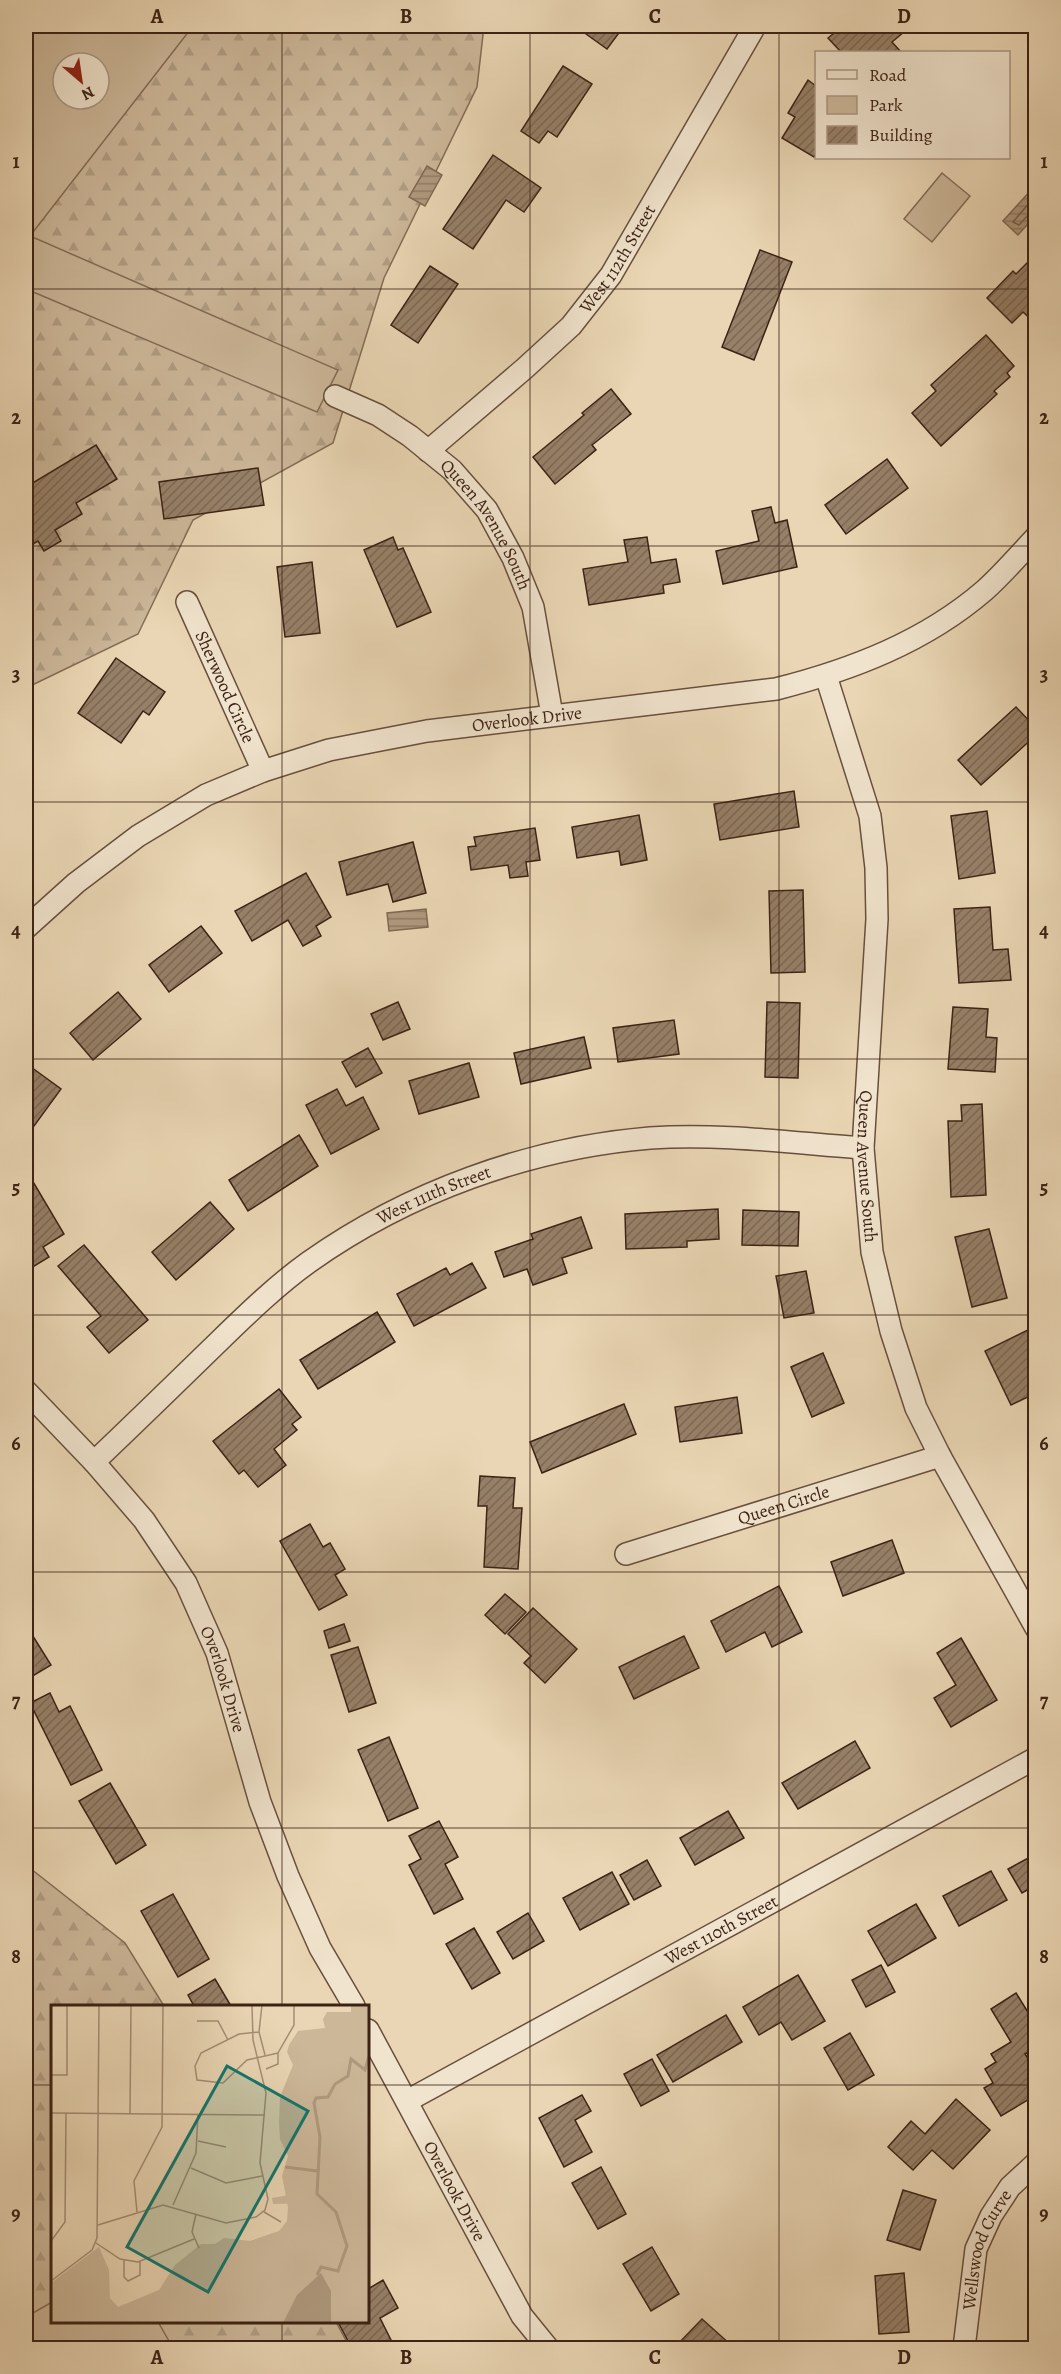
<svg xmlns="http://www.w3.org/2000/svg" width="1061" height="2374" viewBox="0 0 1061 2374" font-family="Alegreya,serif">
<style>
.forest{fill:url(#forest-firs);stroke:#846c57;stroke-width:1.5;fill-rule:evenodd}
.green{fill:#ccb799;stroke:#846c57;stroke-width:1.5;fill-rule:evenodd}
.water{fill:url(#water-rules);stroke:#816954;stroke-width:1.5}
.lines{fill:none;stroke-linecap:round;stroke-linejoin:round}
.shore{stroke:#765e4a;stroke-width:1.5}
.building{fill:url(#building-hatch);stroke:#3c2215;stroke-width:1.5}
.minor-casing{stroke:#684f3d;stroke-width:24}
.minor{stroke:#f1e4ce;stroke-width:21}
.grid{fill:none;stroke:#3c2215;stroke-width:1.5;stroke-opacity:0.55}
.labels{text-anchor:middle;stroke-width:6;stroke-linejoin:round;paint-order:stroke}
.street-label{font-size:18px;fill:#3c2215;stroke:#f1e4ce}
.inset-river{fill:none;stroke:#af997e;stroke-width:3}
.inset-road{fill:none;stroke:#a48e74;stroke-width:1.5}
.view{fill:#0f766e;fill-opacity:0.15;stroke:#0f766e;stroke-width:3}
.inset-edge{fill:none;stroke:#3c2215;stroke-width:3}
.neatline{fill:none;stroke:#3c2215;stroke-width:2}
.grid-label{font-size:20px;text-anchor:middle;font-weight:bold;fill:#3c2215}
</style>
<defs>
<pattern id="forest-firs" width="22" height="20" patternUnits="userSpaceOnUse" patternTransform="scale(1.5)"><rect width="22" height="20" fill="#ccb799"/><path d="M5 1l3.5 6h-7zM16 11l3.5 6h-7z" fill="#b09d83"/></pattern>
<pattern id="water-rules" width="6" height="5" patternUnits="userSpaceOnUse" patternTransform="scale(1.5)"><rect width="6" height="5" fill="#af997e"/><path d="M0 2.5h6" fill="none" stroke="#907c66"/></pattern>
<pattern id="building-hatch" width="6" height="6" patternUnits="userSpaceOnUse" patternTransform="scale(1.5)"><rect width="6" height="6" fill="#968068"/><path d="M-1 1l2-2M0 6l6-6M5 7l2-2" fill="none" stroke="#7c6854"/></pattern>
</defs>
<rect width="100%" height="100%" fill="#ead6b4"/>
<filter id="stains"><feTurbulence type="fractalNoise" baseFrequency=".00333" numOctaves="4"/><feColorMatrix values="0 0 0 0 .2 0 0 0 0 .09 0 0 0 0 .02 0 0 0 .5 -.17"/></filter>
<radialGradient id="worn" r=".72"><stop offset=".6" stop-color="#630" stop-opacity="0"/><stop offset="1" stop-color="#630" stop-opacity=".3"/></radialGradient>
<g class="forest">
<path d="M26 26H484L477 87 384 278 333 443 193 520 138 634 26 688ZM63 63H99V99H63Z"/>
<path d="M26 1865 125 1943 164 2006H52V2322H336L350 2348H26Z"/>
</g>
<g class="green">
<path d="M26 26H193L30 236 338 370 317 412 26 289ZM63 63H99V99H63Z"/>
<path d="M942 173 970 196 932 242 904 219Z"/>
<path d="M52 2302V2322H158L173 2348H26V2317Z"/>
</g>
<g class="water">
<path d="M427 166 442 175 425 206 409 197Z"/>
<path d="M1032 189 1035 191V216L1018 235 1003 221Z"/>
<path d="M426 909 428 927 389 931 387 913Z"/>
</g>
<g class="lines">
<path class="shore" d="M1036 195 1013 222 1019 225 1029 214 1036 213"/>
</g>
<g class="building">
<path d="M575 26H624L607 49Z"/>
<path d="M843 26H854L858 30 863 26H911L892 42 901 52H841L828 38Z"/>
<path d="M563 66 592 84 557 137 548 131 539 143 521 131Z"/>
<path d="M808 80 816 86V153L814 157 782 138 795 117 788 113Z"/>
<path d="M493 155 541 188 524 212 506 200 473 249 443 229Z"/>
<path d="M760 250 792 262 754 360 722 347Z"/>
<path d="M1030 260 1036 265V324L1023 312 1012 323 987 298 1013 271 1016 274Z"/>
<path d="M430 266 458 284 418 343 391 325Z"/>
<path d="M986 335 1014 366 1007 373 1010 377 994 391 997 394 941 446 912 413 936 391 931 385Z"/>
<path d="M611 389 631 414 592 445 596 450 555 484 533 457 584 415 582 413Z"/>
<path d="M96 445 117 479 76 503 82 514 55 530 61 541 44 551 38 541 26 548V487Z"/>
<path d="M887 459 908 488 846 534 825 505Z"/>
<path d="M258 468 264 505 164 519 159 482Z"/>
<path d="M771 507 775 523 787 520 797 567 723 584 716 551 759 541 752 511Z"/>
<path d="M393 537 398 550 403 548 431 612 397 627 364 550Z"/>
<path d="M647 537 651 563 676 559 680 582 663 585 664 593 589 605 583 569 628 562 624 540Z"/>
<path d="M312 562 320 633 285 637 277 567Z"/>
<path d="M116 658 165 692 149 715 143 711 121 743 78 713Z"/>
<path d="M1016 707 1036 728V735L981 785 958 760Z"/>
<path d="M794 791 799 827 720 840 714 804Z"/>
<path d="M987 811 995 873 959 879 951 816Z"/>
<path d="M639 815 647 860 621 865 619 851 577 858 572 827Z"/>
<path d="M535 828 540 860 526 862 528 876 510 878 508 865 471 870 468 847 476 846 474 837Z"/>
<path d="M413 842 426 893 393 902 388 884 347 895 339 862Z"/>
<path d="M306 873 331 917 316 926 321 936 303 946 288 920 252 941 235 911Z"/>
<path d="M803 890 805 972 771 973 769 891Z"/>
<path d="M990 907 993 950 1008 949 1011 980 959 983 954 909Z"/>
<path d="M201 926 222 953 169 992 149 965Z"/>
<path d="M118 992 141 1019 93 1060 70 1033Z"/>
<path d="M398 1002 410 1029 383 1040 371 1014Z"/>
<path d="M767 1002 800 1003 798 1078 765 1077Z"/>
<path d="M953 1007 988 1009 986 1037 997 1038 995 1072 948 1069Z"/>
<path d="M674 1020 679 1054 618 1062 613 1028Z"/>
<path d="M584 1037 591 1068 521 1084 514 1053Z"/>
<path d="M368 1048 382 1073 356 1087 342 1062Z"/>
<path d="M469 1063 479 1097 419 1114 409 1081Z"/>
<path d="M31 1067 61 1089 26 1137V1075Z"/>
<path d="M337 1089 346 1106 363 1097 379 1129 331 1154 306 1105Z"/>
<path d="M982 1104 986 1195 951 1197 948 1121H962L961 1105Z"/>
<path d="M299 1135 318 1166 248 1211 229 1180Z"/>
<path d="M29 1175 64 1234 43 1247 49 1257 26 1271V1177Z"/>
<path d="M210 1202 234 1229 176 1280 152 1252Z"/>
<path d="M718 1209 719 1239 687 1241V1247L626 1249 625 1214Z"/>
<path d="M743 1210 799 1212 798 1246 742 1245Z"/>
<path d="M581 1217 592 1248 562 1258 567 1273 533 1285 527 1269 504 1277 495 1252 533 1239 531 1234Z"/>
<path d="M989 1229 1007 1298 972 1307 955 1237Z"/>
<path d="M84 1245 148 1320 109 1353 87 1327 101 1316 58 1266Z"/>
<path d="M472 1263 486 1288 414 1326 397 1294 446 1268 450 1275Z"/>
<path d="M806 1271 814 1313 784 1318 776 1276Z"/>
<path d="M377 1312 395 1342 318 1389 300 1360Z"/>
<path d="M1036 1326V1364L1032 1366 1036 1374V1393L1011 1405 985 1351Z"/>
<path d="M823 1353 844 1403 812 1417 791 1367Z"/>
<path d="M279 1389 301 1417 292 1424 297 1430 274 1449 286 1465 258 1487 244 1470 239 1474 213 1441Z"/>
<path d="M737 1397 742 1433 680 1442 675 1407Z"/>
<path d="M624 1404 636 1434 542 1473 530 1442Z"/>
<path d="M480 1476 515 1478 513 1508H522L518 1569 484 1567 487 1506H478Z"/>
<path d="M310 1524 323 1547 330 1543 345 1569 335 1575 347 1595 319 1610 280 1541Z"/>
<path d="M892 1540 904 1573 843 1596 831 1562Z"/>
<path d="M779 1586 802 1632 772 1647 765 1632 726 1652 711 1621Z"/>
<path d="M505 1594 526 1612 505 1634 485 1615Z"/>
<path d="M533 1608 577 1649 545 1683 524 1663 531 1656 508 1634Z"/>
<path d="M344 1624 350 1641 329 1648 324 1631Z"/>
<path d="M26 1625 51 1665 26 1680Z"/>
<path d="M684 1636 699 1668 634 1699 619 1667Z"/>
<path d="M961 1638 997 1700 951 1727 934 1698 956 1685 937 1653Z"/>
<path d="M358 1647 376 1703 349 1712 331 1655Z"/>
<path d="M50 1693 59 1712 70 1706 102 1770 71 1785 30 1703Z"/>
<path d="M389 1737 418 1808 388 1821 358 1750Z"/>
<path d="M855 1741 870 1768 798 1809 782 1783Z"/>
<path d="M110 1783 146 1845 116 1864 79 1801Z"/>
<path d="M728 1811 744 1838 695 1865 680 1838Z"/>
<path d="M439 1821 458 1857 445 1864 463 1899 434 1914 409 1865 421 1859 409 1836Z"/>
<path d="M1034 1855 1036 1885 1022 1893 1008 1869Z"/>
<path d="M647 1860 661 1886 634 1900 620 1875Z"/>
<path d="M991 1871 1007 1900 959 1926 943 1896Z"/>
<path d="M612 1872 629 1904 580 1930 563 1898Z"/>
<path d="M173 1894 209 1959 178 1977 141 1911Z"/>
<path d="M916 1904 936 1938 888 1966 868 1931Z"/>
<path d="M528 1913 544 1941 513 1959 497 1932Z"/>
<path d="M474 1928 500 1973 472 1989 446 1944Z"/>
<path d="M881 1965 895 1992 866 2007 852 1980Z"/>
<path d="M798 1975 825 2021 792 2040 781 2022 759 2035 743 2007Z"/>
<path d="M215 1979 231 2006H194L188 1995Z"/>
<path d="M1016 1993 1036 2025V2048L1025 2054 1036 2071V2095L1001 2116 984 2088 993 2083 985 2069 996 2062 991 2054 1011 2042 991 2009Z"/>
<path d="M726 2015 742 2042 673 2082 657 2055Z"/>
<path d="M850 2033 874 2075 848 2090 824 2048Z"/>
<path d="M652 2059 669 2091 641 2106 624 2074Z"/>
<path d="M582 2095 591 2111 575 2120 592 2152 564 2167 539 2118Z"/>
<path d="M956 2099 990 2130 953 2169 932 2150 913 2170 888 2147 911 2121 925 2134Z"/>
<path d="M601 2167 626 2214 598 2229 572 2183Z"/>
<path d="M903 2190 936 2200 920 2250 887 2240Z"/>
<path d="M652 2247 679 2294 651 2311 623 2264Z"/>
<path d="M904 2273 909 2332 879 2334 875 2276Z"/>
<path d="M383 2280 398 2308 380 2318 395 2348H345L343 2346 349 2343 338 2322H368V2289Z"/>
<path d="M702 2319 731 2345 728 2348H680L677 2345Z"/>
</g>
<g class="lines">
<defs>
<g id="minor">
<path id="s1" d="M335 396 378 415 410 436 452 470 487 510 513 558 533 607 552 715"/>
<path id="s2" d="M428 451 524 369 571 326 611 275 755 26"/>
<path id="s3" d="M187 602 263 771"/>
<path id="s4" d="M826 676 870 816 876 868 877 919 863 1148 872 1252 891 1331 916 1408 940 1456 1036 1628"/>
<path id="s5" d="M26 928 76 883 138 836 206 795 263 771 329 750 427 731 776 689C851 670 925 642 985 590 1003 574 1019 555 1036 537"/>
<path id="s6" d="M26 1391 94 1462 144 1520 186 1583 217 1653 260 1802 288 1876 320 1948 354 2006"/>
<path id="s7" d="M94 1462C133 1425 172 1387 211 1349 242 1319 274 1287 309 1262 408 1192 529 1148 650 1138 721 1133 793 1143 863 1148"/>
<path id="s8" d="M626 1554 940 1456"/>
<path id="s9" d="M368 2030 522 2316 548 2348"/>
<path id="s10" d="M407 2101 1036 1758"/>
<path id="s11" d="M964 2348 976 2249 991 2216 1010 2187 1036 2163"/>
</g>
</defs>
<use href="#minor" class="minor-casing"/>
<use href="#minor" class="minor"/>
</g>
<path class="grid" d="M282 26V2006M530 26V2348M779 26V2348M26 289H1036M26 546H1036M26 802H1036M26 1059H1036M26 1315H1036M26 1572H1036M26 1828H1036M26 2085H52M368 2085H1036M282 2322V2348"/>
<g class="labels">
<g class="street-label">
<text dy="6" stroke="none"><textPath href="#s2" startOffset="272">West 112th Street</textPath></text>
<text dy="6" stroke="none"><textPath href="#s1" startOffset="204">Queen Avenue South</textPath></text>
<text dy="6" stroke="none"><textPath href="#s3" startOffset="93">Sherwood Circle</textPath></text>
<text dy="6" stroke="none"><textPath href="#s5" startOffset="556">Overlook Drive</textPath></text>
<text dy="6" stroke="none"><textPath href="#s4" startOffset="498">Queen Avenue South</textPath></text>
<text dy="6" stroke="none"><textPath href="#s7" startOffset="436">West 111th Street</textPath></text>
<text dy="6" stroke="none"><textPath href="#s8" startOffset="165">Queen Circle</textPath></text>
<text dy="6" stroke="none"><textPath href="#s6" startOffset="354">Overlook Drive</textPath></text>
<text dy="6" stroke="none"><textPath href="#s10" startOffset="358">West 110th Street</textPath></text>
<text dy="6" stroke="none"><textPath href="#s9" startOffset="183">Overlook Drive</textPath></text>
<text dy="6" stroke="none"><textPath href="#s11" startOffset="102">Wellswood Curve</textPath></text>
</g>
</g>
<g transform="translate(51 2005)">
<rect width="318" height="318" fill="#ead6b4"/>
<path d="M300 0H318V318H0V278L48 242 58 265 59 293 67 302 108 285 124 260 150 239H164L173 233 199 236 228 226 236 216 237 202 231 171 237 151 229 134 228 118 229 92 242 60 236 47 238 40 247 26 274 23 272 14 276 7H300Z" fill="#ccb799"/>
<path d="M305 0H318V70L306 72 307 183 318 180V318H136L126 284 164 268 147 244 150 242 172 270 185 275 216 268 227 260 241 263 264 258 282 225 265 198 222 199 221 193 260 186V110L243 109V77L254 48 304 27Z" fill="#ccb799"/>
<path d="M270 268 280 286V318H232L246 290Z" fill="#af997e"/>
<path class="inset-river" d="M234 162 266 166M266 270 270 262 287 266 296 241 285 207 266 189 269 132 263 98 265 93 277 92 284 79 297 71 300 54 314 65 318 51"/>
<path class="inset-road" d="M211 0 208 27 214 50M146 16H167L177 35M208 27 188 29 150 48 144 61 146 75 172 78 196 55 227 48M215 64 227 59V48L243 20V0M0 70H16V0M0 108 214 110M79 108 80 0M147 136 175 142M140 163 175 178 211 171M122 200 145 148 147 109M86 207 83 176 111 122 112 0M213 207 230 217M145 209 141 227 148 243M47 220 112 200 175 218 205 212 214 205 217 194 209 158 215 88 202 35 201 0M0 236 14 217 15 108M45 238 69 254 87 257 143 234M73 255V272L77 276 89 270V257M0 276 41 245 46 233 48 0"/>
<path class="view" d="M176 61 257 106 157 287 76 242Z"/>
<rect width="318" height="318" class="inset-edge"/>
</g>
<rect width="1061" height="2374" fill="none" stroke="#ead6b4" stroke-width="66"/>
<rect x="815" y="51" width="195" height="108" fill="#f1e4ce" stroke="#a99684" stroke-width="1.5"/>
<rect x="827" y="70" width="30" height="9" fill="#f1e4ce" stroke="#a99684" stroke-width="1.5"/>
<text x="869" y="81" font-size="18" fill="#3c2215">Road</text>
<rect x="827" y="96" width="30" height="18" fill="#ccb799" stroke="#a99684" stroke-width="1.5"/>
<text x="869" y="111" font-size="18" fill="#3c2215">Park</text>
<rect x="827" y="126" width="30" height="18" fill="url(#building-hatch)" stroke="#a99684" stroke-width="1.5"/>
<text x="869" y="141" font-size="18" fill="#3c2215">Building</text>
<g transform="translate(81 81) rotate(151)"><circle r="28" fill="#f1e4ce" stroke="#a99684" stroke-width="1.5"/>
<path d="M0-4.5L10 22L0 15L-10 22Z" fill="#8f2418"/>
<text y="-9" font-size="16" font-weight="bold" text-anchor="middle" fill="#3c2215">N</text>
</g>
<rect x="33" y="33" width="995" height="2308" class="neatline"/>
<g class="grid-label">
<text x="157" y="23">A</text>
<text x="406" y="23">B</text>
<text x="655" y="23">C</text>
<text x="904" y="23">D</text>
<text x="16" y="168">1</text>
<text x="1044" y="168">1</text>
<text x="16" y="424">2</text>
<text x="1044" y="424">2</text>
<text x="16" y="681">3</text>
<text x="1044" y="681">3</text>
<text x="16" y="937">4</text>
<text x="1044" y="937">4</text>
<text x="16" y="1194">5</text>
<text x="1044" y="1194">5</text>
<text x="16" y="1450">6</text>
<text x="1044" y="1450">6</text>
<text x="16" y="1707">7</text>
<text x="1044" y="1707">7</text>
<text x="16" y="1963">8</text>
<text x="1044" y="1963">8</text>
<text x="16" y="2220">9</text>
<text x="1044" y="2220">9</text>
<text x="157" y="2364">A</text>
<text x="406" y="2364">B</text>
<text x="655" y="2364">C</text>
<text x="904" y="2364">D</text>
</g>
<rect width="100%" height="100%" filter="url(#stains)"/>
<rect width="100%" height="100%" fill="url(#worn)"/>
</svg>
